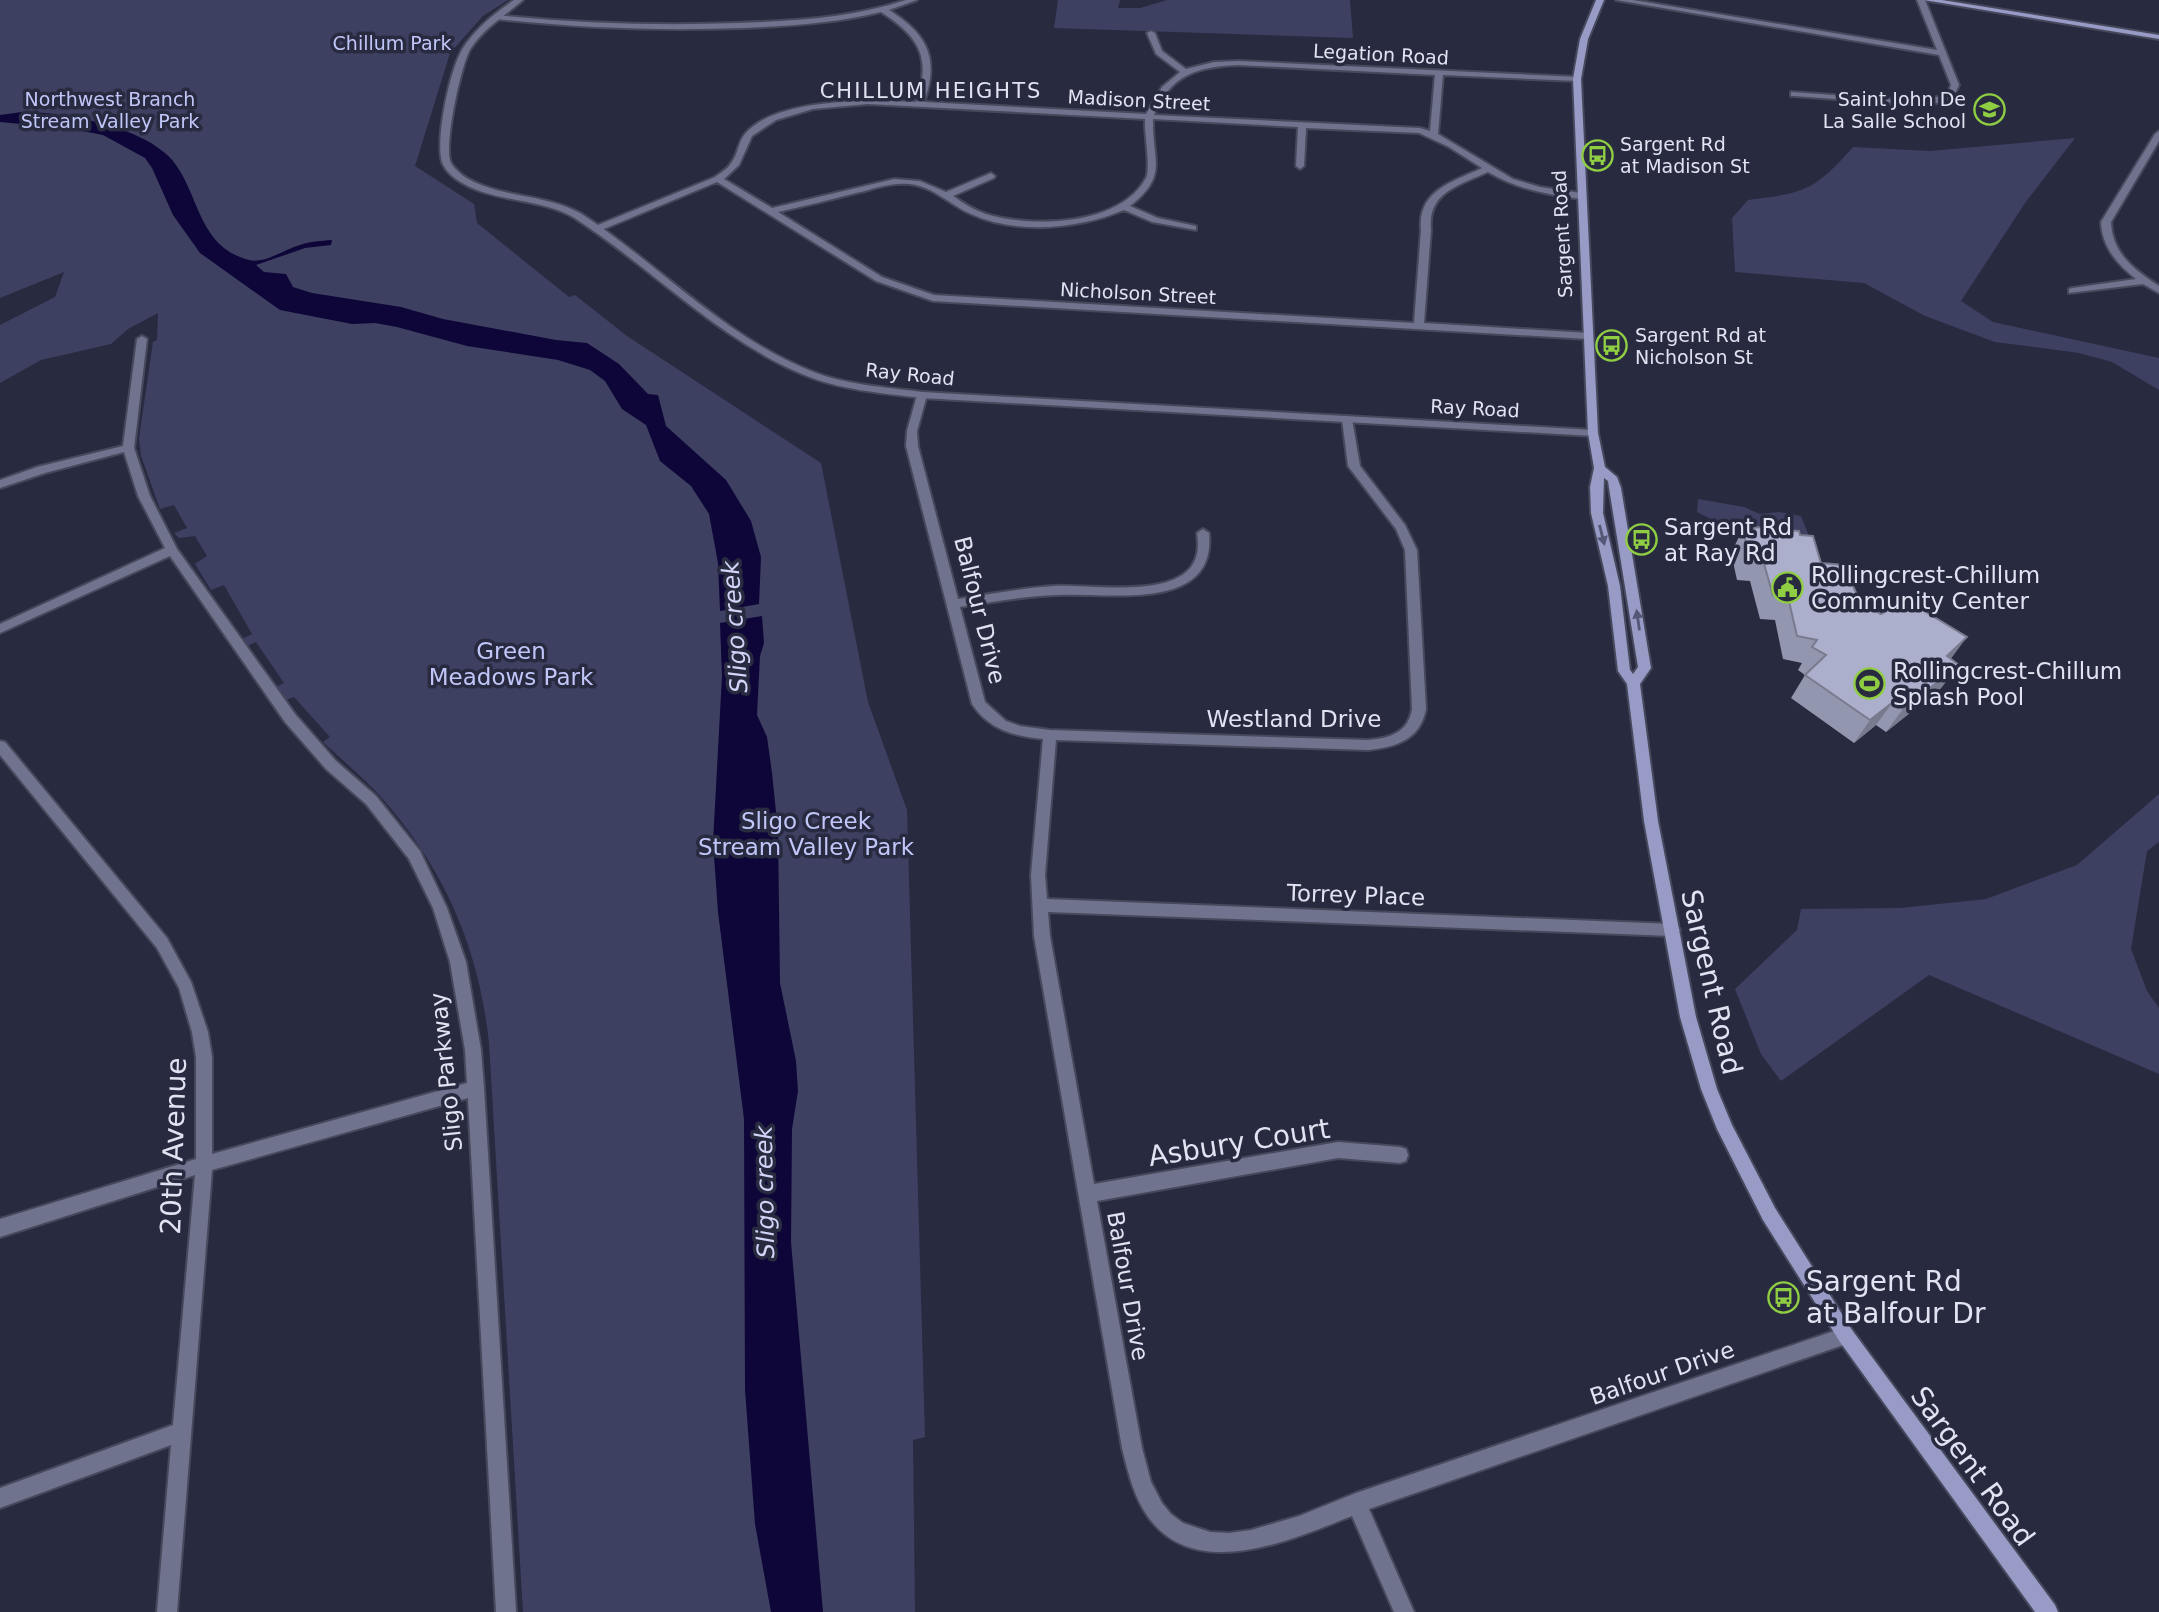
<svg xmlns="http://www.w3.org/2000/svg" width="2159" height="1612" viewBox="0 0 2159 1612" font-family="'DejaVu Sans',sans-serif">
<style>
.green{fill:#3d4061}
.water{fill:#0e0638}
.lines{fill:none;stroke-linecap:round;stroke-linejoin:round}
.stream{stroke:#0e0638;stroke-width:5}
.minor-casing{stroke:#46485c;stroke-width:4}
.tertiary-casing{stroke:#46485c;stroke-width:4}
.secondary-casing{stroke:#46485c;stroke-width:4}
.minor{fill:#70738d;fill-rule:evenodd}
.tertiary{fill:#70738d;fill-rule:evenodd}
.secondary{fill:#979bc5;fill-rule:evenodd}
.wall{fill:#9396af}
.shaded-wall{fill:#787a8e}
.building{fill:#abafcb;stroke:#787a8e;stroke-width:2}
.oneway{fill:#545775}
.labels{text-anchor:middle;stroke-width:7;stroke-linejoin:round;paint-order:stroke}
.far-park-label{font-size:19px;fill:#c1c6f9;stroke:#282a40}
.far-street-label{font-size:19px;fill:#e1e3f2;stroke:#282a40}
.far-poi-label{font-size:19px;fill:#e1e3f2;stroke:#282a40;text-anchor:start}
.far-neighbourhood-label{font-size:21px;letter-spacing:2px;fill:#e1e3f2;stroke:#282a40}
.poi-label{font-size:23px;fill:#e1e3f2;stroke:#282a40;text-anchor:start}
.street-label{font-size:23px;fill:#e1e3f2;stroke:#282a40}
.park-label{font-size:23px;fill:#c1c6f9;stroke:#282a40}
.water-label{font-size:24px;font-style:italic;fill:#d1d5f7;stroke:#282a40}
.near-street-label{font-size:28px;fill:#e1e3f2;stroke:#282a40}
.near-poi-label{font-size:28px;fill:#e1e3f2;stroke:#282a40;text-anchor:start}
</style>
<rect width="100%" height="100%" fill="#282a40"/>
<g class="green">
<path d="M0 0H508L483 16 450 53 415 166 474 204 477 223 569 297 575 295 627 336 821 463 868 702 907 810 925 1437 913 1440 915 1612H523L489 1043C479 949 445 869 381 797 363 777 342 760 323 742L330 737 294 697 286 700 274 688 284 683 256 642 247 646 242 639 252 634 224 585 211 590 195 564 207 556 195 536 179 538 174 533 187 528 174 505 160 509 141 456 139 438 153 342 157 340 158 313 128 329 111 344 41 360 0 383V325L55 297 64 272 0 298Z"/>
<path d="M1058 0H1120L1118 8H1140L1167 0H1350L1353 38 1054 28Z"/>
<path d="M2075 138 2025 203 1961 301 1993 322 2159 358V390L2112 362 2079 353 1995 342 1925 316 1864 283 1735 272 1732 218 1748 200C1805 193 1814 191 1853 147L1930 151Z"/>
<path d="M1698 499 1744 507 1760 514 1779 512 1801 516 1809 536 1757 533 1738 525 1726 527 1697 512Z"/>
<path d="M2159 794V842L2147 851 2131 949 2147 991 2159 1008V1074L1929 975 1781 1081 1761 1054 1735 989 1797 930 1801 909 1901 908 1986 899 2077 865Z"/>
</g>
<g class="water">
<path d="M22 112C65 112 145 127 173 161 200 195 198 247 249 260 265 264 285 249 300 245 310 241 321 241 332 240L331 245 305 248 256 265 264 272 286 274 293 287 312 293 401 307 443 319 556 340 587 343 619 364 648 394 658 395 666 426 726 480 751 521 761 557 759 604 720 611 718 563 709 514 691 486 660 461 646 425 622 409 605 381 590 370 558 360 467 346 397 327 375 323 352 324 280 310 200 253 173 215 152 168 145 158 103 135 66 128 0 122V115Z"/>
<path d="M762 616 764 643 760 656 757 715 767 737 772 773 778 831 780 983 796 1061 798 1091 792 1129 791 1242 823 1612H771L755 1524 745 1390 744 1119 718 912 713 842 722 676 720 623Z"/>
</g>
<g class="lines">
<path class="stream" d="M734 604 736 626"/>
<defs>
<g id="minor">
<path d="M906 0H917L889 10C927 34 940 58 924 102L1146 114 1162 87 1180 72 1156 54 1147 33 1151 31 1155 33 1162 51 1186 69 1214 62 1238 61 1580 77 1581 79 1577 81 1443 75 1438 134 1513 179 1540 187 1581 193 1585 196 1581 199C1548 195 1517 189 1488 172 1460 185 1427 192 1431 230L1424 323 1588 333 1593 336 1588 339 933 301 876 281 717 182 599 231H593V227L715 177C720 173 728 169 731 163 738 155 738 142 745 134 776 97 872 100 916 102 932 58 919 36 881 12 837 23 789 26 743 28 660 31 578 28 496 19L492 17 496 15C576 23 656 26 737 23 794 21 851 18 906 0ZM1238 65 1435 75 1430 131 1420 128 1154 115C1171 74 1197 67 1238 65ZM868 104 1145 119C1144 133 1151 168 1146 178 1120 226 1032 228 986 214 974 210 963 203 953 196L994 178 995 176 991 173 946 192 920 181 894 179 772 208 724 179 739 165 752 136 776 120 813 109ZM1153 119 1298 127 1296 166 1300 169 1304 166 1306 128 1419 133 1449 147 1482 168C1452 182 1417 191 1421 230L1414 323 934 295 882 277 778 212C804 206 830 200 856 193 874 189 891 182 909 184 933 186 950 205 971 214 1017 235 1079 229 1124 210L1152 222 1196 230V226L1158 218 1130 206C1169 175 1152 162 1153 119Z"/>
<path d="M1616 0H1633L1937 50 1917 0H1925L1959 85 1954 96 1937 103 1918 105 1794 96H1791V92L1918 101 1932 99 1948 92 1951 85 1939 55Z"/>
<path d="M2159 131V141L2111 222C2112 253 2134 270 2159 286V293L2143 284 2069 293V289L2072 288 2136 279C2117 264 2102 247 2101 222L2155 134Z"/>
<path d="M142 336 147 339 134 448 150 496 177 549 295 714 336 761 376 796 420 851 447 908 466 962 481 1050 484 1088 516 1612H496L468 1098 212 1170 177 1612H157L171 1445 0 1508V1488L173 1425 195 1175 0 1237V1219L196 1159V1057L192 1032 179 988 157 948 0 755V741L5 742 167 938 191 982 208 1032 212 1057V1154L467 1083 465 1050 450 962 433 908 409 859 366 804 326 769 285 722 170 556 0 633V624L165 548 138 496 124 452 45 473 0 488V480L37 467 123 446 137 339Z"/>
<path d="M922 392 927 395 917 431 918 446 958 599C990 594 1022 588 1054 586 1088 584 1179 600 1195 560 1199 551 1198 542 1197 533L1203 529 1209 533C1217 614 1106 592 1057 595 1024 596 992 602 960 607L985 702 1006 721 1020 726 1050 730 1368 740C1390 738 1408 733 1412 709L1405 550 1396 529 1348 466 1342 419 1343 417 1347 416 1352 419 1360 466 1405 525 1417 550 1426 709C1420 740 1396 747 1368 750L1056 740 1045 875 1047 899 1672 924 1677 926 1680 930 1677 934 1672 936 1048 912 1050 936 1094 1184 1338 1142 1400 1147 1406 1149 1408 1155 1406 1161 1400 1163 1338 1158 1097 1201 1142 1448 1151 1482 1162 1503 1171 1514 1183 1523 1210 1532 1229 1533 1251 1530 1299 1516 1356 1493 1846 1327 1852 1330 1855 1336 1852 1342 1369 1509 1414 1612H1394L1352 1516C1293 1539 1197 1583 1149 1518 1134 1498 1128 1472 1122 1448L1034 936 1031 875 1043 739C1014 736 989 730 972 704L906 446 907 431 917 395Z"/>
</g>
<path id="tertiary" d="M514 0H523C505 16 485 27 471 48 461 63 443 148 451 163 453 167 459 172 462 175 495 198 543 193 580 213 658 263 724 337 811 371 846 385 885 387 922 392L1593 430 1598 433 1593 436 922 398C882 393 839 390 802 374 716 338 651 267 573 217 537 197 490 203 456 179 449 174 442 166 441 158 437 132 450 69 463 48 476 28 495 13 514 0Z"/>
<g id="secondary">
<path d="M1596 0H1604L1588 39 1581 79 1598 433 1605 467 1617 477 1621 488 1651 668 1640 684 1658 821 1696 1017 1717 1089 1732 1125 1775 1208 1852 1330 2055 1605 2058 1612H2035L1840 1342 1763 1220 1717 1129 1701 1089 1680 1017 1644 821 1627 684 1618 671 1608 586 1591 513 1590 487 1594 468 1588 433 1573 79 1580 39ZM1604 478 1608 481 1609 488 1638 667 1633 674 1630 670 1620 586 1603 513Z"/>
<path d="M1924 0H1942L2159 35V39Z"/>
</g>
</defs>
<use href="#minor" class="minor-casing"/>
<use href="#tertiary" class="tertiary-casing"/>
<use href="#secondary" class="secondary-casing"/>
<use href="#minor" class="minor"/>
<use href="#tertiary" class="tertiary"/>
<use href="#secondary" class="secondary"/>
</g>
<path class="wall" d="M1754 527 1800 535 1821 563 1860 602 1959 665 1941 688 1886 732 1876 725 1854 743 1791 698 1805 675 1798 670 1802 663 1783 659 1775 620 1760 619 1750 581 1737 580 1731 553 1743 529 1753 530Z"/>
<g class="shaded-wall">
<path d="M1967 637 1950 660 1947 656Z"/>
<path d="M1959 665 1941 688 1886 732 1903 709Z"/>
<path d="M1893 702 1876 725 1854 743 1870 720Z"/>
</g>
<path class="building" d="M1754 527 1799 531 1800 535 1813 536 1821 563 1844 565 1860 602 1881 614 1906 600 1967 637 1947 656 1959 665 1903 709 1893 702 1870 720 1805 675 1826 655 1812 647 1817 640 1797 636 1788 597 1773 595 1762 557 1749 556 1743 529 1755 531Z"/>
<defs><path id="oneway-solid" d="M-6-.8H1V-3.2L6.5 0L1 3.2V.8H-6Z" transform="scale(1.75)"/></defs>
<g class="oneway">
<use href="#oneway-solid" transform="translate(1602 535) rotate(76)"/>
<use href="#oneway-solid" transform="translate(1638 620) rotate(-98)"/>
</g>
<defs>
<symbol id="school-ring" viewBox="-11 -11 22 22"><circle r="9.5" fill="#282a40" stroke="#8fcd42" stroke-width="1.5"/><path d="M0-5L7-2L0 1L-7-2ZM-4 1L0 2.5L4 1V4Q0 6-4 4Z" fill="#8fcd42"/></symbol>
<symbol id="bus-ring" viewBox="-11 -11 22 22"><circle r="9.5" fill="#282a40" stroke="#8fcd42" stroke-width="1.5"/><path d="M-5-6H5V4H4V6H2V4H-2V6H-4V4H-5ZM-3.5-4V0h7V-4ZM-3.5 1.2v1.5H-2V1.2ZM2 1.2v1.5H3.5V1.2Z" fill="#8fcd42"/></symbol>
<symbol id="civic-ring" viewBox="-11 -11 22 22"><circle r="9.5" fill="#282a40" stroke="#8fcd42" stroke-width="1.5"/><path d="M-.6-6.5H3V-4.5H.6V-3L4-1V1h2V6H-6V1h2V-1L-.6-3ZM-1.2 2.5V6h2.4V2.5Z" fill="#8fcd42"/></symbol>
<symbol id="stadium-ring" viewBox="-11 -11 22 22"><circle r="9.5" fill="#282a40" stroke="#8fcd42" stroke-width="1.5"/><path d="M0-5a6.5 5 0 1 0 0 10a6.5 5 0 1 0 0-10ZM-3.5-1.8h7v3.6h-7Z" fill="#8fcd42"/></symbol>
</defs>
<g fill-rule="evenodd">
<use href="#school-ring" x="1972" y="92" width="35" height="35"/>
<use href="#bus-ring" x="1580" y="138" width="35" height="35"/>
<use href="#bus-ring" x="1594" y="328" width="35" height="35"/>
<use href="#bus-ring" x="1624" y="522" width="35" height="35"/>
<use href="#civic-ring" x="1770" y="570" width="35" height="35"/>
<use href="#stadium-ring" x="1852" y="666" width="35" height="35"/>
<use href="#bus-ring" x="1766" y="1280" width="35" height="35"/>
</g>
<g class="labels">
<g class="far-park-label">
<text x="392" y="50">Chillum Park</text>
<text x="110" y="106">Northwest Branch<tspan x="110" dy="22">Stream Valley Park</tspan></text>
</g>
<g class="far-street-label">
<text transform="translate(1381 54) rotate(3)" y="7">Legation Road</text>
<text transform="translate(1139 100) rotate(3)" y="7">Madison Street</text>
<text transform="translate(1562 234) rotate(-93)" y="7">Sargent Road</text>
<text transform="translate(1138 293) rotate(3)" y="7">Nicholson Street</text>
<text transform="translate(910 374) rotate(6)" y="7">Ray Road</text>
<text transform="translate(1475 408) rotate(3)" y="7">Ray Road</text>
</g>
<g class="far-poi-label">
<text x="1966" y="106" text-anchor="end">Saint John De<tspan x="1966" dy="22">La Salle School</tspan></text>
<text x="1620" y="151">Sargent Rd<tspan x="1620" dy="22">at Madison St</tspan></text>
<text x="1635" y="342">Sargent Rd at<tspan x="1635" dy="22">Nicholson St</tspan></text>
</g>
<g class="far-neighbourhood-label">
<text x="931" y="98">CHILLUM HEIGHTS</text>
</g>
<g class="poi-label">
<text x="1664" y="535">Sargent Rd<tspan x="1664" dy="26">at Ray Rd</tspan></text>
<text x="1811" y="583">Rollingcrest-Chillum<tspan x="1811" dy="26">Community Center</tspan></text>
<text x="1893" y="679">Rollingcrest-Chillum<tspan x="1893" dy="26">Splash Pool</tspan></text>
</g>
<g class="street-label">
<text transform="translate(980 610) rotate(76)" y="8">Balfour Drive</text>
<text x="1294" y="727">Westland Drive</text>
<text transform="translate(1356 895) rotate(2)" y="8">Torrey Place</text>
<text transform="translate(446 1072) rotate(-96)" y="8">Sligo Parkway</text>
<text transform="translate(1128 1286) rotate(80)" y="8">Balfour Drive</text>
<text transform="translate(1662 1373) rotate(-19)" y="8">Balfour Drive</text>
</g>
<g class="park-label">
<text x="511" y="659">Green<tspan x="511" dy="26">Meadows Park</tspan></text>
<text x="806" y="829">Sligo Creek<tspan x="806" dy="26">Stream Valley Park</tspan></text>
</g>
<g class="water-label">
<text transform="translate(735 627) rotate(-94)" y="8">Sligo creek</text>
<text transform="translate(765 1192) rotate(-91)" y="8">Sligo creek</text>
</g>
<g class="near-street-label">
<text transform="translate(1712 982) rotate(77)" y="10">Sargent Road</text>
<text transform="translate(1239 1142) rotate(-9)" y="10">Asbury Court</text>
<text transform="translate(173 1146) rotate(-88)" y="10">20th Avenue</text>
<text transform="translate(1973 1466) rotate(54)" y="10">Sargent Road</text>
</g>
<g class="near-poi-label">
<text x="1806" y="1291">Sargent Rd<tspan x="1806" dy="32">at Balfour Dr</tspan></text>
</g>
</g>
</svg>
